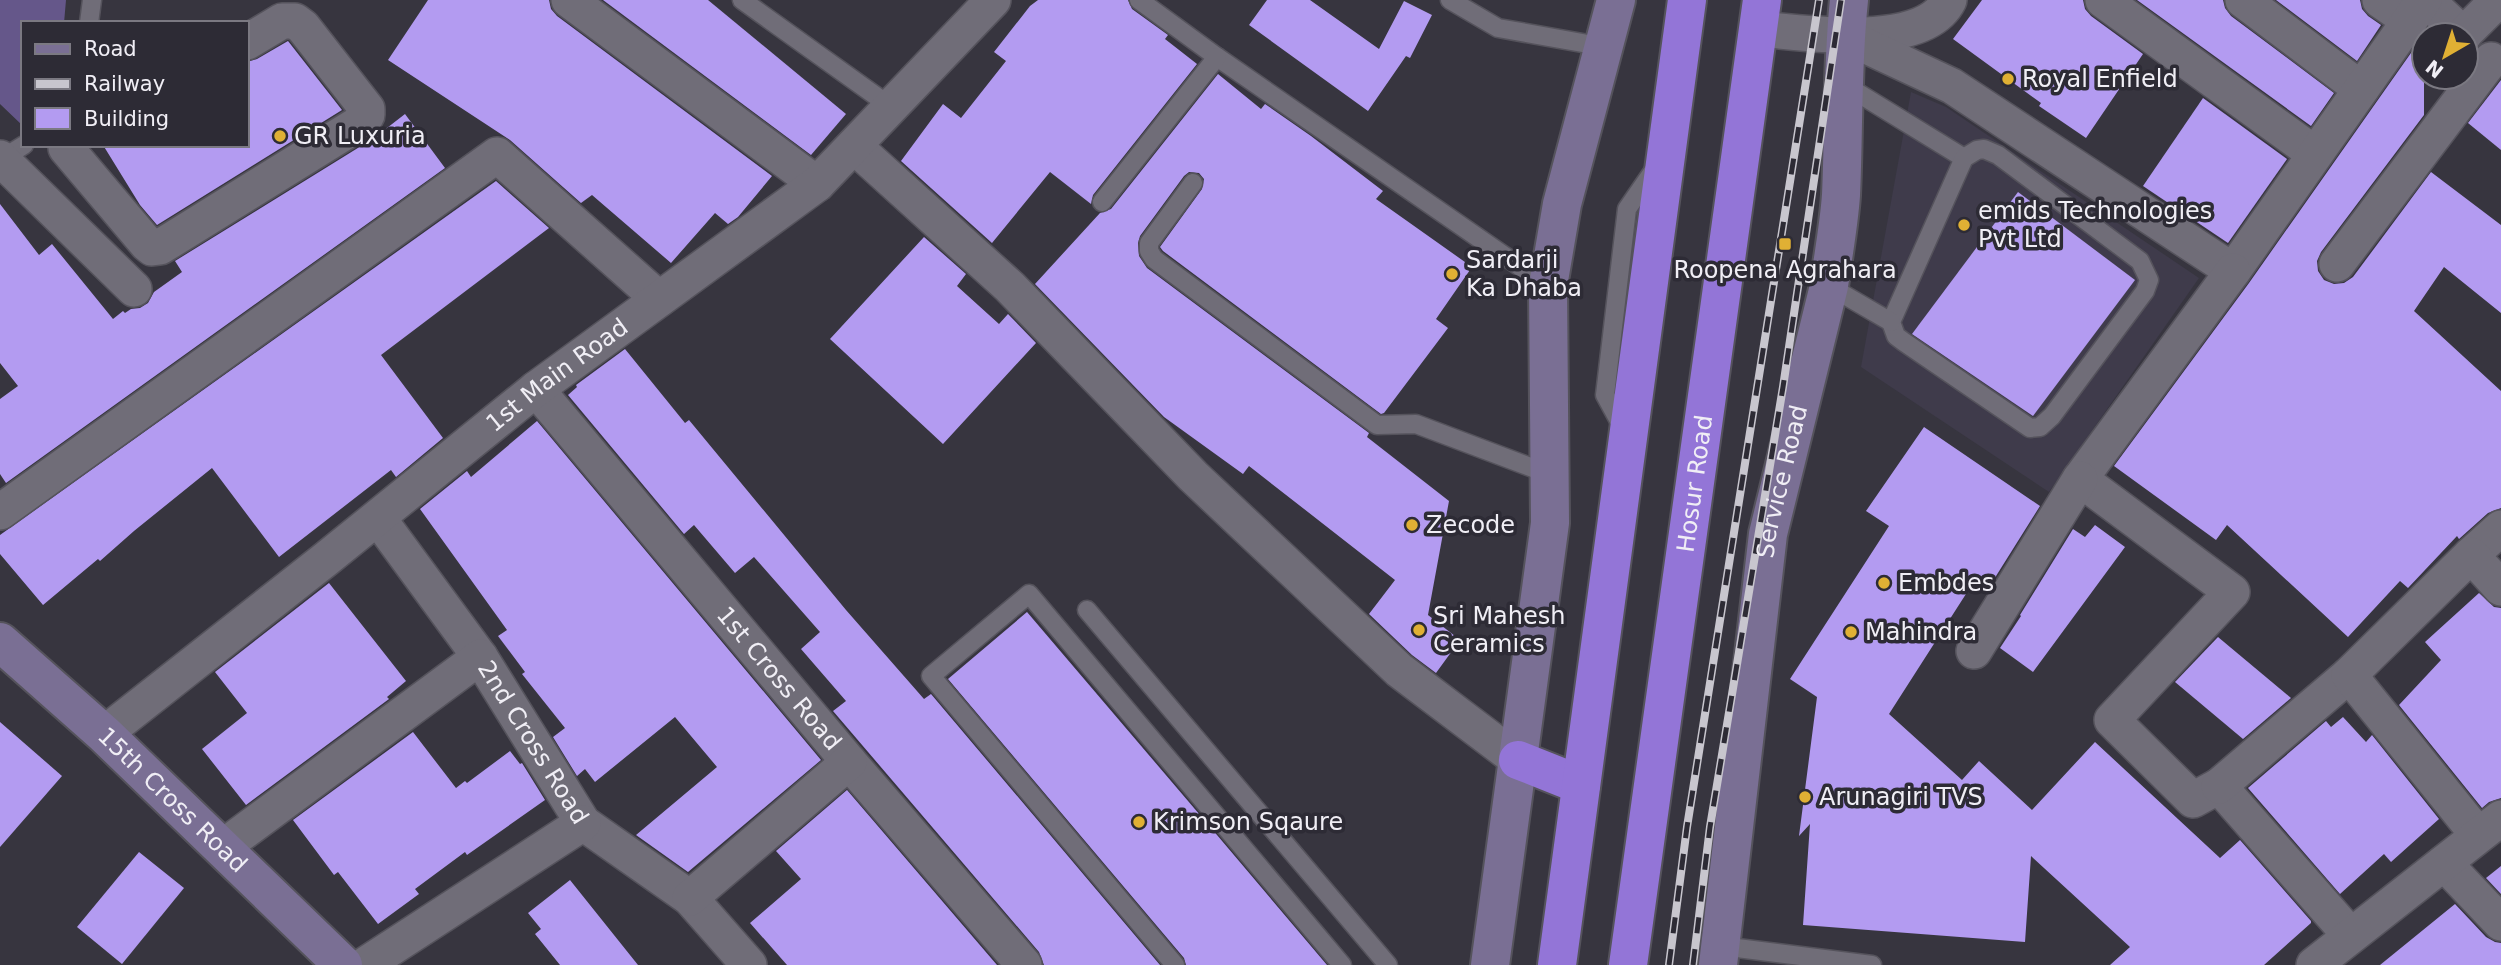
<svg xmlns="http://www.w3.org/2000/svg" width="2501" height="965" viewBox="0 0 2501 965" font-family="'DejaVu Sans',sans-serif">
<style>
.built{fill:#3f3b4b}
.green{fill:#65578a}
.building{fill:#b39bf1}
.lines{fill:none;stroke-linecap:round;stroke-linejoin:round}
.lane-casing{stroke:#55535c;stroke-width:21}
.street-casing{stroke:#55535c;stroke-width:38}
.secondary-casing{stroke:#55535c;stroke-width:42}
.highway-casing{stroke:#55535c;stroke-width:42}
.lane{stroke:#706d78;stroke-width:18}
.street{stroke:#706d78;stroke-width:35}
.secondary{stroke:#7a6f94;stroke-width:38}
.highway{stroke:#9375d7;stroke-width:38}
.rail-casing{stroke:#c8c6ce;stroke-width:8}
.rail{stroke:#2d2b35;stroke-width:5;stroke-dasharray:16;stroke-linecap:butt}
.poi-dot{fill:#e0b034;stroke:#2d2b35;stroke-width:2.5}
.labels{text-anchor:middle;stroke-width:7;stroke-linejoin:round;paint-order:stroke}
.poi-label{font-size:24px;fill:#f0eef5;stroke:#2d2b35;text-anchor:start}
.street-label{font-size:24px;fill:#f0eef5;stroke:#2d2b35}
</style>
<rect width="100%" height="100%" fill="#37353f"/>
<path class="built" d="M1911 92 1946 107 2199 278 2049 492 1861 367Z"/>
<path class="green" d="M0 0H66L64 23H23L22 125 0 104Z"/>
<g class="building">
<path d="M428 0H549L551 9 557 16 772 176 738 217 728 224 715 213 671 263 592 195 581 203 510 140 388 60Z"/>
<path d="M603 0H708L846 114 811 155Z"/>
<path d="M1038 0H1128L1132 9 1168 35 1165 39 1197 64 1093 195 1091 204 1050 172 992 243 901 161 943 104 961 118 1006 61 994 52 1030 6Z"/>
<path d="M1267 0H1310L1379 49 1404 1 1432 15 1410 58 1406 56 1368 111 1249 25Z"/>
<path d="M1982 0H2083L2085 9 2091 16 2143 54 2086 138 2039 106 2041 103 1953 39Z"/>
<path d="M2137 0H2223L2225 8 2231 16 2334 93 2311 126Z"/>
<path d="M2276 0H2360L2362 9 2368 16 2381 25 2357 61Z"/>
<path d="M288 41 342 110 157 225 140 205 103 145H247V62L257 59Z"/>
<path d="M2418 43 2424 47V115L2321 252 2317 261 2318 271 2324 280 2334 284 2344 283 2353 277 2431 172 2501 225V313L2444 267 2414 311 2501 391V508L2488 513 2459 539 2457 536 2408 588 2400 581 2348 637 2227 525 2216 540 2114 466 2249 283Z"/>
<path d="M1218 74 1261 109 1265 104 1311 136 1383 191 1376 199 1472 267 1436 319 1448 328 1384 413 1381 414 1163 251 1160 247 1202 189 1204 179 1199 173 1189 172 1184 176 1140 236 1138 243 1139 256 1147 268 1369 433 1367 437 1449 501 1428 615 1460 640 1436 673 1412 655 1369 614 1395 580 1249 466 1243 474 1164 417 1035 284 1100 213 1111 209Z"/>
<path d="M2501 80V150L2468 123Z"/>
<path d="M2203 98 2287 159 2228 243 2143 186Z"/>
<path d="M405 114 445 168 6 483 0 474V399L18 386 0 363V204L39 255 52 244 113 319 123 311 125 313 131 309 140 308 148 303 154 292 182 272 175 261 374 138Z"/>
<path d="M496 181 549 228 381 355 443 438 396 477 391 470 279 557 212 468 134 531 100 561 98 559 43 605 0 554V535Z"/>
<path d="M2018 192 2135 280 2033 416 1912 334Z"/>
<path d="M924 237 966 274 957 286 999 324 1008 314 1036 343 943 444 830 339Z"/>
<path d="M625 349 685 423 689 420 846 610 924 699 931 694 1160 965H1044L1039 952 833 711 846 701 801 649 820 632 754 557 735 573 694 525 684 534 568 395 577 387 576 385Z"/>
<path d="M537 421 821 760 688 872 636 835 717 767 675 717 595 782 585 769 577 776 553 737 565 728 522 674 525 672 498 636 507 630 420 509 467 471 471 477Z"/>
<path d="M1924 427 2040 506 1986 592 1973 583 1889 714 1962 780 1979 761 2032 810 2095 742 2220 858 2240 840 2311 921V923L2264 965H2110L2130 947 2031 856 2025 942 1803 925 1810 824 1799 836 1817 697 1790 679 1889 526 1866 511Z"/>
<path d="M2095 525 2125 547 2033 672 2000 648 2021 616 2020 615 2073 529 2085 537Z"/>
<path d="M329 583 406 681 387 697 389 699 246 805 202 749 247 713 215 672Z"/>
<path d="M2479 593 2494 607 2501 608V798L2489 802 2482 808 2399 705 2441 660 2425 642Z"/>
<path d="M1027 612 1217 835 1327 965H1186L1184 958 948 679Z"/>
<path d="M2218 637 2291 698 2243 739 2175 682Z"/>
<path d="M2343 717 2366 742 2372 735 2439 819 2391 862 2384 854 2340 894 2248 788 2326 721 2331 727Z"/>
<path d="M0 722 62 776 0 847Z"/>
<path d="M413 732 456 788 465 781 467 783 510 751 520 764 522 763 545 800 467 855 465 852 415 889 419 894 378 924 338 872 334 875 293 820Z"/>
<path d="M847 790 997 965H787L750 923 801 879 776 851Z"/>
<path d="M139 852 184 888 122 964 77 927Z"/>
<path d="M2501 866V894L2486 878Z"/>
<path d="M570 880 638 965H560L535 934 541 929 528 913Z"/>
<path d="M2455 904 2486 937 2495 942 2501 943V965H2380Z"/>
</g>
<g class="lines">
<defs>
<g id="lane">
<path d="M742 0 890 106"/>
<path d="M1139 0 1217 57 1548 286"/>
<path d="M1450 0 1498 28 1605 47"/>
<path d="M89 23 92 0"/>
<path d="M1845 85 1964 158"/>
<path d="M1984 149 1998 155 2140 261 2149 280 2145 291 2052 416 2040 427 2030 428 1904 342 1896 336 1891 322 1964 158 1977 150Z"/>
<path d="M2 159 24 145"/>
<path d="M1193 183 1149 243V251L1154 259 1377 425 1416 424 1549 474"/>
<path d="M1102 202 1217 57"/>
<path d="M1829 286 1891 322"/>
<path d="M1623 428 1605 395 1627 209 1656 167"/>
<path d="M1087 610 1388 965"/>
<path d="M1721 946 1872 965"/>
<path d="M1175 965 931 676 1029 594 1342 965"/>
</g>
<g id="street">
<path d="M569 0 817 184"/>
<path d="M2103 0 2315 154"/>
<path d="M2243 0 2361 89"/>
<path d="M2380 0 2409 20"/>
<path d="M2426 0 2464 35"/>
<path d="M1758 29C1806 33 1924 51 1949 0"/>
<path d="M2463 35 2498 0"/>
<path d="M1845 36 1952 86 2233 271 2424 0"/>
<path d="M854 146 1010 287 1193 476 1399 670 1518 760"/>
<path d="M66 148 147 244 152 248 160 247 363 121 367 115V109L303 27 295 21H282L247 42"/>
<path d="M0 158 134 289"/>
<path d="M2337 264 2491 60"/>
<path d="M2233 271 2080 479 2232 592 2112 720 2193 800 2219 786 2350 935"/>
<path id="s1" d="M536 389 849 762 1024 965"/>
<path d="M0 512 497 155 659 299"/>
<path id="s2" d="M378 518 480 657 583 823 690 898 749 965"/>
<path d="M2471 555 2501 528"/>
<path d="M1974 651 2080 479"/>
<path id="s3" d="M104 734 326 559 536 389 817 184 993 0"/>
<path d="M2219 786 2349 675"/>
<path d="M2478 835 2349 675 2471 555 2501 588"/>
<path d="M223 847 480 657"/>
<path d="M2444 863 2501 923"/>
<path d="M690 898 849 762"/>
<path d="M365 965 583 823"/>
<path d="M2314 965 2501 818"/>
</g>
<g id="secondary">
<path id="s4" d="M0 642 104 734 343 965"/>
<path d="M1490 965 1550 523 1548 286 1562 204 1616 0"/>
<path id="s5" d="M1718 965 1768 534 1829 286C1833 256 1839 225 1841 195 1844 130 1842 65 1849 0"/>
</g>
<g id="highway">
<path d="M1518 760 1581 785"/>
<path d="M1557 965 1687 0"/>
<path id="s6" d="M1628 965 1762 0"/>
</g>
</defs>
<use href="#lane" class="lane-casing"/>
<use href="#street" class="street-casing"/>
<use href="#secondary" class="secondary-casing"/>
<use href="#highway" class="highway-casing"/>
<use href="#lane" class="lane"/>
<use href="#street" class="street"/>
<use href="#secondary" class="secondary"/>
<use href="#highway" class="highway"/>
<defs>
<g id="rail">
<path d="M1669 965 1687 827 1819 0"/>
<path d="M1693 965 1710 827 1783 387 1841 0"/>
</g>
</defs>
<use href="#rail" class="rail-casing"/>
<use href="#rail" class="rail"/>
</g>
<g class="poi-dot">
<circle cx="2008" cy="79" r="7"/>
<circle cx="280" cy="136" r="7"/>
<circle cx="1964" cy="225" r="7"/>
<rect x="1778" y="237" width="14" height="14" rx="3.5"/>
<circle cx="1452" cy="274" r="7"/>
<circle cx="1412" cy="525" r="7"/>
<circle cx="1884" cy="583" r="7"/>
<circle cx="1419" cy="630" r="7"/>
<circle cx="1851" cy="632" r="7"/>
<circle cx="1805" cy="797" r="7"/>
<circle cx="1139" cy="822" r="7"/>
</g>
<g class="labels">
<g class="poi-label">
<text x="2022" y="87">Royal Enfield</text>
<text x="294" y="144">GR Luxuria</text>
<text x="1978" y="219">emids Technologies<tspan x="1978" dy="28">Pvt Ltd</tspan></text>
<text x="1466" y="268">Sardarji<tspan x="1466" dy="28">Ka Dhaba</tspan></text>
<text x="1785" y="278" text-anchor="middle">Roopena Agrahara</text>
<text x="1426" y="533">Zecode</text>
<text x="1898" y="591">Embdes</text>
<text x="1433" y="624">Sri Mahesh<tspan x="1433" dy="28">Ceramics</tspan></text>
<text x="1865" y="640">Mahindra</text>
<text x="1819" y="805">Arunagiri TVS</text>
<text x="1153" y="830">Krimson Sqaure</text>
</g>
<g class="street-label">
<text dy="8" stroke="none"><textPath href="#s3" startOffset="578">1st Main Road</textPath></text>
<text dy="8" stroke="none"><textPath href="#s6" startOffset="486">Hosur Road</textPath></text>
<text dy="8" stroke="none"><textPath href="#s5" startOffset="488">Service Road</textPath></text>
<text dy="8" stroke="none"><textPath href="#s1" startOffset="378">1st Cross Road</textPath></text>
<text dy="8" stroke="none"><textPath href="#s2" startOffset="273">2nd Cross Road</textPath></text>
<text dy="8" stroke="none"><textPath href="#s4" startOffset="234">15th Cross Road</textPath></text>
</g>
</g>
<rect x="21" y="21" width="228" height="126" fill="#2d2b35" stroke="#7b7982" stroke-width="2"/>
<rect x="35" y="44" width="35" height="10" fill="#7a6f94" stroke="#7b7982" stroke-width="2"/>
<text x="84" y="56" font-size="21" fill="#f0eef5">Road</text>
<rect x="35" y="79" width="35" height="10" fill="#c8c6ce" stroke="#7b7982" stroke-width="2"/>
<text x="84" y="91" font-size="21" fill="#f0eef5">Railway</text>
<rect x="35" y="108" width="35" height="21" fill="#b39bf1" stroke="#7b7982" stroke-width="2"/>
<text x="84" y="126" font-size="21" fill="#f0eef5">Building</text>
<g transform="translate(2445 56) rotate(219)"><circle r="33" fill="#2d2b35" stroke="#7b7982" stroke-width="2"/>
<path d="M0-5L12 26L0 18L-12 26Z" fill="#e0b034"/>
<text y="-10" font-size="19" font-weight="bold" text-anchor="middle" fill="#f0eef5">N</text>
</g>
</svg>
